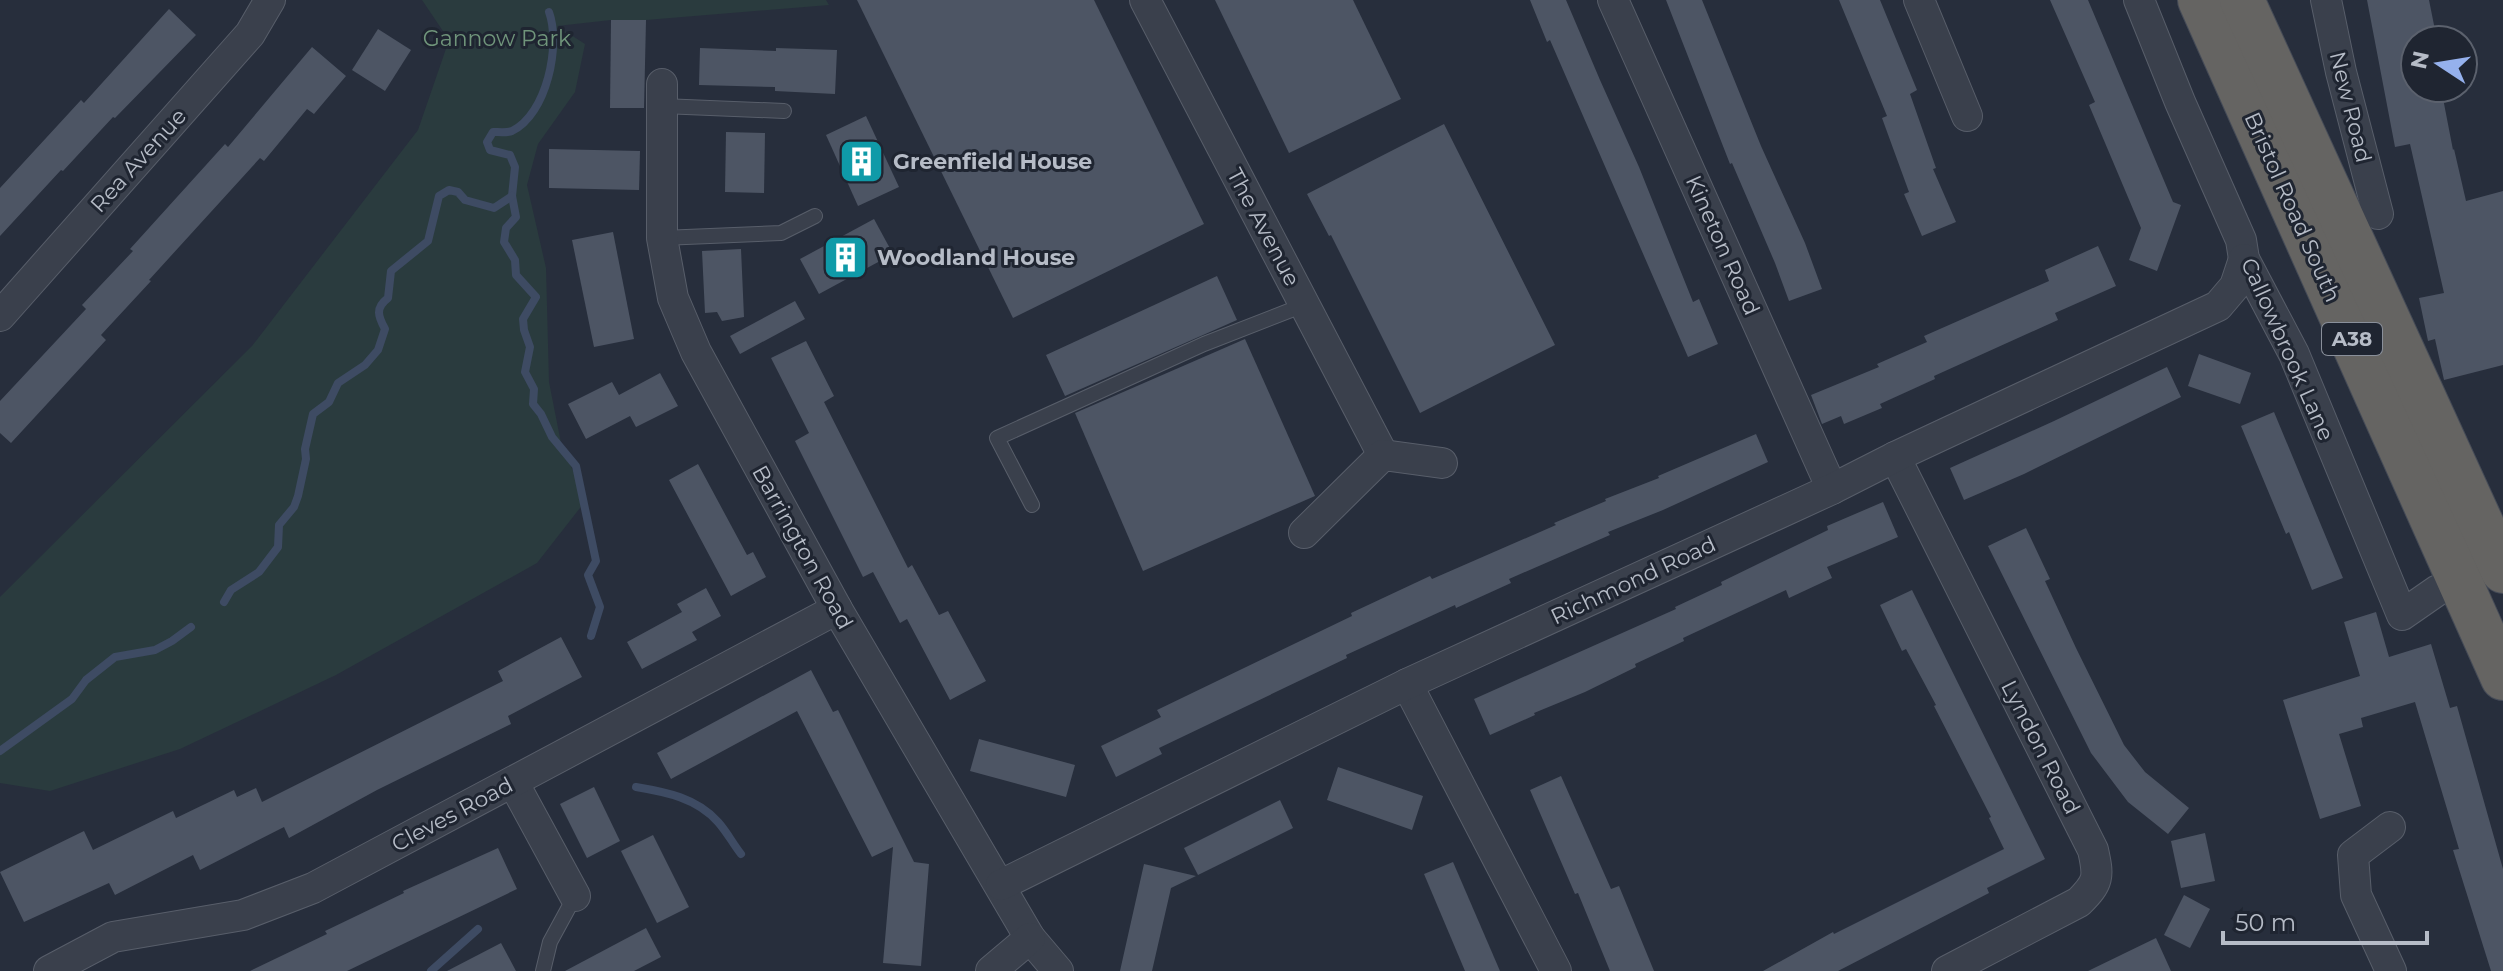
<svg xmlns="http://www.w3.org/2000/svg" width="2503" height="971" viewBox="0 0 2503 971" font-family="Montserrat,sans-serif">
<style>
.green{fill:#2a3b3e}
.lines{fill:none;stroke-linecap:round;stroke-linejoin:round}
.stream{stroke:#3e4b63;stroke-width:8}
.building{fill:#4d5564}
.service-casing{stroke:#585e6a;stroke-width:16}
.minor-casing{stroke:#585e6a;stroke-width:32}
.trunk-casing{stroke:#454b57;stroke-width:46}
.service{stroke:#3a404c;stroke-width:14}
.minor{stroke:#3a404c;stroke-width:30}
.trunk{stroke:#656462;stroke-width:44}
.labels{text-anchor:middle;stroke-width:6;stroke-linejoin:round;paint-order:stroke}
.shield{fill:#1f2531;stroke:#898f9a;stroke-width:2}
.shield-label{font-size:20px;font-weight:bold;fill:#b6bcc7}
.park-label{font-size:22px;fill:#70957b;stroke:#1f2531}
.street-label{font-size:22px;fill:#b6bcc7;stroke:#1f2531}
.poi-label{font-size:22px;font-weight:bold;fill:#b6bcc7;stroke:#1f2531;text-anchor:start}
</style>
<rect width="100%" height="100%" fill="#272e3c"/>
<path class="green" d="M422 0H826L829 5 646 20H611L557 26 585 44 575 92 538 144 527 185 546 268 549 382 562 448 587 499 537 563 336 675 180 749 50 791 0 783V597L252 346 418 130 449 40Z"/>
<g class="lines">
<g class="stream">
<path d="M549 12C561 45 547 114 512 131 507 133 499 132 493 132L487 142 490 150 510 155 515 167 512 196 516 217 506 228 504 242 515 260 516 275 536 297 523 319 524 330 530 347 525 372 534 389 533 404 541 414 552 437 576 466 596 561 588 575 600 607 591 636"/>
<path d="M224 602 231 590 259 572 278 547 279 525 294 507 298 496 306 459 305 449 313 414 329 402 338 383 365 365 378 350 385 329C378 316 375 308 388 298L391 271 428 241 439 196 449 190 458 192 465 200 494 208 512 196"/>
<path d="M0 751 72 699 86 680 115 657 155 650 172 641 191 627"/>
<path d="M636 787C666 792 697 798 718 822 727 832 733 844 741 854"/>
<path d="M431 971 478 929"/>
</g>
</g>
<g class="building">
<path d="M857 0H1094L1204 224 1013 318Z"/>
<path d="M1215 0H1353L1401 99 1289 153Z"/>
<path d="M1530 0H1566L1600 80 1639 167 1693 302 1699 299 1718 344 1688 357 1550 40 1547 42Z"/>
<path d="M1666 0H1702L1761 146 1805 243 1822 289 1789 301 1775 263 1732 163 1730 164Z"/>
<path d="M1839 0H1880L1917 90 1910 94 1936 168 1933 169 1956 222 1922 236 1904 194 1909 192 1882 118 1887 116Z"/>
<path d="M2050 0H2088L2173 202 2181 205 2157 271 2129 260 2141 228 2089 105 2095 102Z"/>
<path d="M2367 0H2429L2437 40H2415V88H2441L2453 150 2454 149 2466 201 2503 191V365L2444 380 2435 339 2428 341 2419 298 2444 293 2410 144 2395 147Z"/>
<path d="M169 9 196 35 115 118 113 117 63 171 61 170 0 236V188L81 100 84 103Z"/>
<path d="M611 20H646L644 108H610Z"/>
<path d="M378 29 411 50 385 91 352 70Z"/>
<path d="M312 47 346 76 314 114 307 109 264 161 260 158 149 280 151 281 101 335 106 340 11 443 0 433V401L86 309 82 305 133 251 130 249 225 144 228 147Z"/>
<path d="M700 48 776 51V48L837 50 835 94 775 91V87L699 85Z"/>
<path d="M866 116 899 187 858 206 826 135Z"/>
<path d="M1444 124 1555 345 1420 413 1331 235 1329 236 1307 194Z"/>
<path d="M726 132 765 133 764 193 725 192Z"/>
<path d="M549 149 640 151 639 190 549 188Z"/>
<path d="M874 219 893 254 819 294 800 259Z"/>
<path d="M613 232 634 339 594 347 572 240Z"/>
<path d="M2098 246 2116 286 2055 313 2058 320 1934 376 1935 379 1880 404 1882 408 1844 424 1841 416 1822 424 1811 395 1879 367 1877 364 1927 342 1924 336 2049 281 2045 270Z"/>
<path d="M741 249 744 317 722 321 717 312 705 313 702 251Z"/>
<path d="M1217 276 1237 320 1065 396 1046 355Z"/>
<path d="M795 301 805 319 740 354 730 336Z"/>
<path d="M1245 339 1315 496 1143 571 1075 413Z"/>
<path d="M806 341 834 396 824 402 908 568 912 565 939 615 948 611 986 681 950 700 907 619 900 623 873 572 863 577 795 441 809 433 771 358Z"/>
<path d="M2199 354 2251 373 2240 404 2188 386Z"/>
<path d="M2167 367 2181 397 2024 474 1964 500 1950 468 2054 421Z"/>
<path d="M660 373 678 406 636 427 630 416 586 439 568 404 612 382 619 395Z"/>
<path d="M2274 412 2343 578 2312 590 2289 532 2286 534 2241 426Z"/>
<path d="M1756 434 1768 462 1663 510 1608 532 1610 535 1509 579 1511 583 1456 608 1455 605 1346 655 1347 658 1159 748 1162 754 1116 777 1101 746 1161 717 1157 710 1352 616 1351 613 1430 576 1432 579 1556 525 1554 523 1606 501 1605 499 1659 478 1658 476Z"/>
<path d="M698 464 747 555 753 552 766 577 731 596 669 480Z"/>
<path d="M1883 502 1898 537 1827 567 1832 578 1789 598 1786 590 1683 638 1684 641 1635 664 1636 667 1585 692 1534 713 1535 715 1490 735 1474 699 1676 609 1675 607 1722 585 1721 582 1828 530 1827 526Z"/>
<path d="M2026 528 2050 579 2045 581 2076 648 2124 745 2145 772 2189 808 2168 834 2128 802 2091 753 1988 546Z"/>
<path d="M706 588 721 616 692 632 697 640 642 669 627 642 682 612 677 604Z"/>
<path d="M1912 590 2045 859 1987 888 1989 893 1838 971H1763L1833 932 1834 934 2004 849 1989 818 1991 817 1934 706 1936 705 1906 649 1902 651 1880 605Z"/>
<path d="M2376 612 2389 657 2431 644 2450 708 2457 706 2503 869V971H2491L2453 850 2459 849 2415 702 2361 718 2363 727 2339 734 2361 806 2320 819 2283 700 2360 676 2344 622Z"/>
<path d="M561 637 582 677 508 716 511 724 377 790 289 838 284 827 200 870 193 855 115 895 109 883 24 922 0 872 84 831 93 850 173 811 176 818 234 790 237 797 256 788 262 802 503 681 498 671Z"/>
<path d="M811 670 833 712 838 710 914 862 929 864 921 966 883 963 893 847 872 857 797 711 671 779 657 753Z"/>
<path d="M979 739 1075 765 1066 797 970 771Z"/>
<path d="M1338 767 1423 796 1412 830 1327 800Z"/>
<path d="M1561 776 1611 889 1619 886 1654 971H1610L1578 893 1575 894 1530 790Z"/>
<path d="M594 787 620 841 587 858 560 804Z"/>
<path d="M1280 800 1293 828 1198 875 1184 848Z"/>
<path d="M2205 833 2215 881 2181 888 2171 841Z"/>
<path d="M653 835 689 907 657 923 621 851Z"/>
<path d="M498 848 517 889 347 971H250L327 934 325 931 404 893 403 891Z"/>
<path d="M1453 862 1500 971H1465L1424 874Z"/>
<path d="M1144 864 1196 876 1171 888 1152 971H1120Z"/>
<path d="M2184 895 2210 909 2190 948 2164 935Z"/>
<path d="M646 928 661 957 634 971H565Z"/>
<path d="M2156 938 2171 971H2088Z"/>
<path d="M501 943 516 971H447Z"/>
</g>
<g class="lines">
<defs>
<g id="service">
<path d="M662 106 784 111"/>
<path d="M662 238 781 233 815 216"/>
<path d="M1032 505 997 438 1204 344 1304 305"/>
<path d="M543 971 550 942 575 896"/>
</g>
<g id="minor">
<path d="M1145 0 1383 455"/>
<path d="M1613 0 1832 489"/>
<path d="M1919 0 1967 116"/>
<path d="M2139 0 2180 102 2241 240 2244 259 2294 354 2402 615 2438 590"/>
<path d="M2326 0 2341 72 2378 214"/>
<path d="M662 84V238L673 298 696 352 837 609 1030 938 1058 971"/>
<path d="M0 316 250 34 270 0"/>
<path d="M1895 457 2093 850C2099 877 2099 882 2079 902L1947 971"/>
<path d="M1304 533 1383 455 1442 463"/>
<path d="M1407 684 1556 971"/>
<path d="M513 782 575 896"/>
<path d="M2390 827 2353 855 2356 895 2391 971"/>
<path d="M1001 885 1407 684 1832 489 1895 457 2218 306 2235 286 2244 259"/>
<path d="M49 971 113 937 243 915 313 888 837 609"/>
<path d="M991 971 1030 938"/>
</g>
<g id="trunk">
<path d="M2200 0 2503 678"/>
<path d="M2242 0 2503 571"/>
</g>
</defs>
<use href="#service" class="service-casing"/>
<use href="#minor" class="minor-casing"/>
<use href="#trunk" class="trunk-casing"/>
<use href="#service" class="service"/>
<use href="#minor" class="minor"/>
<use href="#trunk" class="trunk"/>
</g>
<defs>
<symbol id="building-square" viewBox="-11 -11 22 22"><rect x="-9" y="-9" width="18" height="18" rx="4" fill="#0f9aa8" stroke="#1f2531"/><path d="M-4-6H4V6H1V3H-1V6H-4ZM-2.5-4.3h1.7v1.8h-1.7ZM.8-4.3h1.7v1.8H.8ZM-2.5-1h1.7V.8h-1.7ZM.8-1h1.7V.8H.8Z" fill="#fff"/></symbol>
</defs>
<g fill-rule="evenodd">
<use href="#building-square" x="836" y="136" width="51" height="51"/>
<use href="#building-square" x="820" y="232" width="51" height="51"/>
</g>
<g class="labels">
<rect class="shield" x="2322" y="323" width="60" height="32" rx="6"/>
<g class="shield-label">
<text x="2352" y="346">A38</text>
</g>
<g class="park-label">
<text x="497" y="46">Gannow Park</text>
</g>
<g class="street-label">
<text transform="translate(2351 107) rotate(76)" y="8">New Road</text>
<text transform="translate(138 160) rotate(-48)" y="8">Rea Avenue</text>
<text transform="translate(2293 207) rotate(66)" y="8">Bristol Road South</text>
<text transform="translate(1264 227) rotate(62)" y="8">The Avenue</text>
<text transform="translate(1723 245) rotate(66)" y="8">Kineton Road</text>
<text transform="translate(2288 349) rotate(66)" y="8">Callowbrook Lane</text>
<text transform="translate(803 547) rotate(61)" y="8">Barrington Road</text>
<text transform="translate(1633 580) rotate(-25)" y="8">Richmond Road</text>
<text transform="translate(2041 747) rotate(63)" y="8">Lyndon Road</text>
<text transform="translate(452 814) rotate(-28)" y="8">Cleves Road</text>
</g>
<g class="poi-label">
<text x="893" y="169">Greenfield House</text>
<text x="877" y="265">Woodland House</text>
</g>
</g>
<g transform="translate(2439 64) rotate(282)"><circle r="38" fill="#1f2531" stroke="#5b616d" stroke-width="2"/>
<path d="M0-6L14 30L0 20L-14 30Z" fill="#95b1ed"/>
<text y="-12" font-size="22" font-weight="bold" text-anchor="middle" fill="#b6bcc7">N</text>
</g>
<path d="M2223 931v12h204v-12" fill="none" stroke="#b6bcc7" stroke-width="4"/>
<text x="2235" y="931" font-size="24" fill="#b6bcc7" stroke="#1f2531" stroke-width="6" paint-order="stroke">50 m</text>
</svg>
